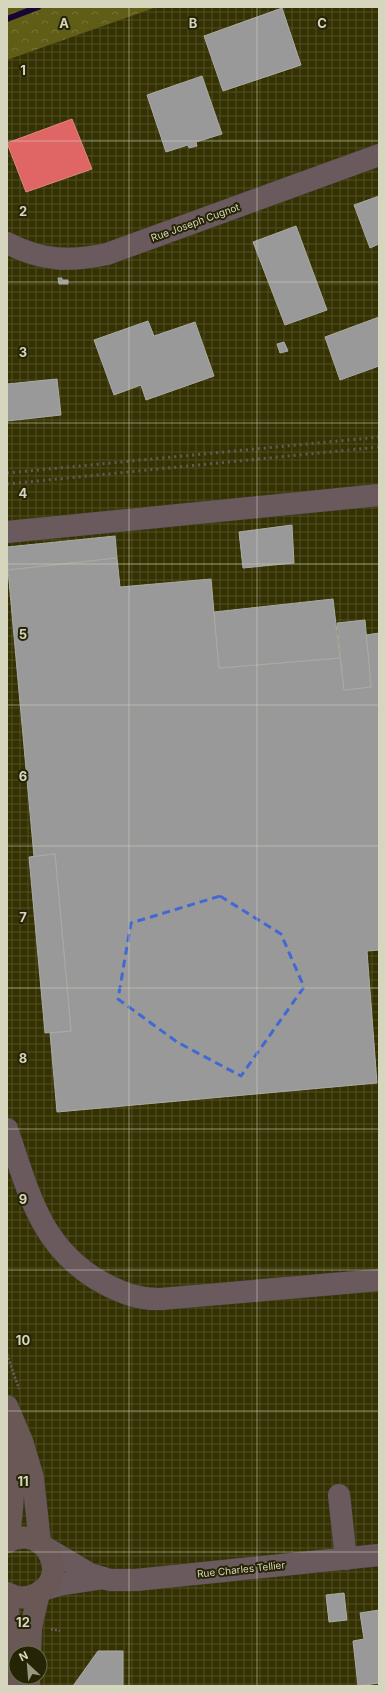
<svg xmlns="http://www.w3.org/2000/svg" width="386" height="1693" viewBox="0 0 386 1693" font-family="Inter,sans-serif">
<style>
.industrial{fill:url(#industrial-grid);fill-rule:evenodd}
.forest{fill:url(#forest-crowns)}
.shops{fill:#e06666;stroke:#dd8881}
.industry{fill:#999;stroke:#ababa4}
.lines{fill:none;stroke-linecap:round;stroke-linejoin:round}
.stream{stroke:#160636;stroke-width:6}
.minor-casing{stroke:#40402c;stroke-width:23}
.major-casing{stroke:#40402c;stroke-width:23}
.path{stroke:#6c5f5e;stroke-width:2.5;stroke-dasharray:2 2;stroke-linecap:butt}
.minor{stroke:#6b5a5d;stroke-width:22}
.major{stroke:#695855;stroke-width:22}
.rail{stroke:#625950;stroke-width:3;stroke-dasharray:2 4;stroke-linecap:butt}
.marked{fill:none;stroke:#4269d3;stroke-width:3;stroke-dasharray:8 5;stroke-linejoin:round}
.grid{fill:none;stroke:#d6d6bf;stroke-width:1;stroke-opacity:0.55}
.labels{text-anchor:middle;stroke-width:4;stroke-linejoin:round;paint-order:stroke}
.street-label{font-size:10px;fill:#d6d6bf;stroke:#252405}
.grid-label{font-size:13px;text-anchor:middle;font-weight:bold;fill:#d6d6bf;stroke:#252405;stroke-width:4;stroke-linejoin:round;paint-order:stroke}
</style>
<defs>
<pattern id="industrial-grid" width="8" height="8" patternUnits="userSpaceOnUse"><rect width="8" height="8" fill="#343202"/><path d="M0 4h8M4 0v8" fill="none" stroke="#514f25"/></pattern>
<pattern id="forest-crowns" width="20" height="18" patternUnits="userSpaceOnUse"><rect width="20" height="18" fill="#605d17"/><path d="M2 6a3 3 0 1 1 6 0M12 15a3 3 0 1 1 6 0" fill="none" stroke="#767437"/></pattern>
</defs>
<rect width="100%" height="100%" fill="#26250e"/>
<path class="industrial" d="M157 7H379V1686H7V60ZM16 1653H40V1677H16Z"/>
<path class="forest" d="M7 7H157L7 60Z"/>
<path class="shops" d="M72 119 92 169 26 192 7 143Z"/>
<g class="industry">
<path d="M282 8 301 65 223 91 204 36Z"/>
<path d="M202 76 222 134 196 142 197 146 189 148 188 145 166 152 147 95Z"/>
<path d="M379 196V244L370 248 354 205Z"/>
<path d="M296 226 327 310 285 325 253 242Z"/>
<path d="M58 278H62V280H68V284H59Z"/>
<path d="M379 317V366L340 380 325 337Z"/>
<path d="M148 321 154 336 195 322 214 376 146 400 141 385 114 395 94 340Z"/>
<path d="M284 342 288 351 280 353 277 344Z"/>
<path d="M57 379 61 415 7 421V384Z"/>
<path d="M292 525 294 563 243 568 239 532Z"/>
<path d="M115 536 117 558 8 570 7 547Z"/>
<path d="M117 558 120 587 211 579 219 668 340 658 344 690 371 687 366 635 379 633V950L367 951 377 1083 57 1112 50 1033 71 1031 55 854 34 857 8 570Z"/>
<path d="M333 599 340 658 219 668 214 612Z"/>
<path d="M365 620 371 687 344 690 337 623Z"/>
<path d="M55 854 71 1031 45 1033 29 857Z"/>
<path d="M344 1593 347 1620 329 1622 326 1595Z"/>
<path d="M379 1610V1683L358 1686 353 1641 364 1639 360 1613Z"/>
<path d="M98 1651H123V1686H73Z"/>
</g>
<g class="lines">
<path class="stream" d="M7 19 38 7"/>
<defs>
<g id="minor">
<path d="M7 243C42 261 69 262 107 254L379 155"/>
<path d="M7 532 379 495"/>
<path d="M7 1129C29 1193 40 1248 103 1283 122 1293 140 1300 161 1299L379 1280"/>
<path d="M339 1495 346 1559"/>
<path d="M46 1548 90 1574 110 1580H136L379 1555"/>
<path d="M42 1590 63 1584 103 1578"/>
</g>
<g id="major">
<path d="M7 1406 22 1441 33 1478 40 1543"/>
<path d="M7 1542C46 1521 73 1580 34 1595 25 1599 16 1598 7 1593"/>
<path d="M8 1542C14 1501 15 1475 10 1434"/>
<path d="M7 1601 10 1627 11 1686"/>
<path d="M30 1653 31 1627 39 1593"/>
<path d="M29 1686V1677"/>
</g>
</defs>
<use href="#minor" class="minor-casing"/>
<use href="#major" class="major-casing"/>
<g class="path">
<path d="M7 1354 19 1389"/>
<path d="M51 1629 60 1631"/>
</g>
<use href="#minor" class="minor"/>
<use href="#major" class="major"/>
<g class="rail">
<path d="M7 473 379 437"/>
<path d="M7 484 379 447"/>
</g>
</g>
<path class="marked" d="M220 896 281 934 304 987 241 1076 177 1042 118 999 131 923Z"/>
<path class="grid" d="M129 7V1686M257 7V1686M7 141H379M7 282H379M7 423H379M7 564H379M7 705H379M7 846H379M7 988H379M7 1129H379M7 1270H379M7 1411H379M7 1552H379"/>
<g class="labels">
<g class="street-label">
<text transform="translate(195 222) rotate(-20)" y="4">Rue Joseph Cugnot</text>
<text transform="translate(241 1569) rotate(-6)" y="4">Rue Charles Tellier</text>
</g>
</g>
<g class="grid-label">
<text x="64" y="28">A</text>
<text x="193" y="28">B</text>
<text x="322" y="28">C</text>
<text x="23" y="75">1</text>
<text x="23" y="216">2</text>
<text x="23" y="357">3</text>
<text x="23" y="498">4</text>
<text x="23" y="639">5</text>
<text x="23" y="781">6</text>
<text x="23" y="922">7</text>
<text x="23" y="1063">8</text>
<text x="23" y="1204">9</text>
<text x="23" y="1345">10</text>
<text x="23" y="1486">11</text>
<text x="23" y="1627">12</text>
</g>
<rect width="386" height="1693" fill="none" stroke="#d6d6bf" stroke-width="16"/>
<g transform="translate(28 1665) rotate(334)"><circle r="19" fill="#252405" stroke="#6c6b4f"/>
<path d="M0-3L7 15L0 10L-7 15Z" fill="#989881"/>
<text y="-6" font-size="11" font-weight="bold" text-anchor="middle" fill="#d6d6bf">N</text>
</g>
</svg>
